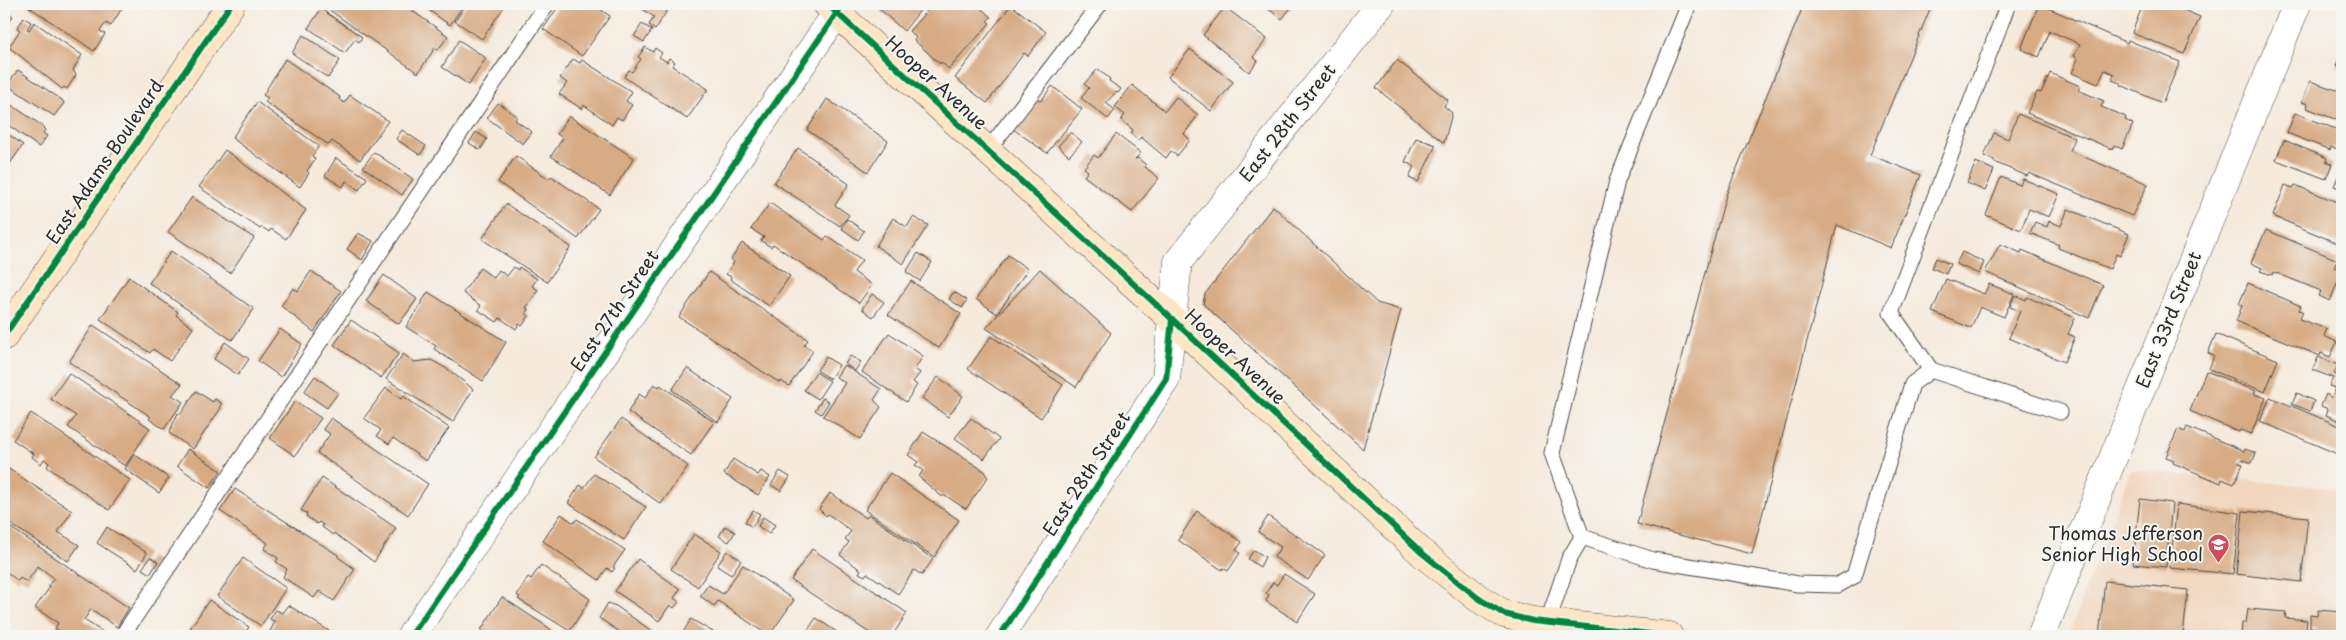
<svg xmlns="http://www.w3.org/2000/svg" width="2346" height="640" viewBox="0 0 2346 640" font-family="'Playpen Sans',sans-serif">
<style>
.built{fill:#f1d5bd}
.building{fill:#d7ab84}
.lines{fill:none;stroke-linecap:round;stroke-linejoin:round}
.lane-casing{stroke:#494846;stroke-width:17}
.street-casing{stroke:#494846;stroke-width:29}
.secondary-casing{stroke:#494846;stroke-width:29}
.lane{stroke:#fff;stroke-width:15}
.street{stroke:#fff;stroke-width:28}
.secondary{stroke:#fee5c5;stroke-width:28}
.cycleway-casing{stroke:#f6f6f2;stroke-width:9}
.cycleway{stroke:#00873e;stroke-width:6}
.labels{text-anchor:middle;stroke-width:4;stroke-linejoin:round;paint-order:stroke}
.street-label{font-size:18px;fill:#2b2b2b;stroke:#f6f6f2}
.poi-label{font-size:18px;fill:#2b2b2b;stroke:#f6f6f2;text-anchor:end}
</style>
<rect width="100%" height="100%" fill="#f6f6f2"/>
<filter id="ink" filterUnits="userSpaceOnUse"><feTurbulence type="fractalNoise" baseFrequency=".02" numOctaves="2"/><feDisplacementMap in="SourceGraphic" scale="10" xChannelSelector="R" yChannelSelector="G"/><feConvolveMatrix kernelMatrix="1 2 1 2 8 2 1 2 1" color-interpolation-filters="sRGB"/></filter>
<filter id="wash" filterUnits="userSpaceOnUse"><feTurbulence type="fractalNoise" baseFrequency=".0096" numOctaves="4" result="noise"/><feDisplacementMap in="SourceGraphic" scale="20" xChannelSelector="R" yChannelSelector="G"/><feGaussianBlur stdDeviation="1.12" result="paint"/><feColorMatrix in="noise" values="0 0 0 0 0 0 0 0 0 0 0 0 0 0 0 0 0 1.4 0 .05"/><feComposite in="paint" operator="in"/></filter>
<g filter="url(#wash)">
<rect width="100%" height="100%" fill="#f5eadc"/>
<path class="built" d="M2131 470 2342 489V636H2068Z"/>
<g id="blocks">
<g class="building">
<path d="M4 4H13L7 12 13 16 4 29Z"/>
<path d="M25 4H117L122 8 111 26 106 23 100 31 105 34 94 51Z"/>
<path d="M321 4H406L414 12 448 36 438 50 435 48 418 73Z"/>
<path d="M420 4H459L463 6 450 25Z"/>
<path d="M467 4H506L482 39 455 21Z"/>
<path d="M560 4H592L610 16 582 56 543 29Z"/>
<path d="M635 4H671L655 30 649 25 654 17Z"/>
<path d="M874 4H925L904 31Z"/>
<path d="M933 4H976L991 17 987 21 990 23 949 69 941 62 940 64 914 40 916 37 909 31Z"/>
<path d="M1262 4H1294L1282 19Z"/>
<path d="M1804 4H1932L1870 155 1921 175 1891 248 1837 225 1752 554 1637 524 1726 195Z"/>
<path d="M2039 4 2127 43 2128 40 2180 62 2162 103 2121 85 2122 84 2112 80 2114 74 2105 70 2098 84 2072 73 2078 58 2074 56 2080 44 2050 31 2039 57 2021 49Z"/>
<path d="M2143 4H2169L2200 17 2184 54 2132 33Z"/>
<path d="M1011 5 1046 32 1028 56 1024 53 987 103 955 78Z"/>
<path d="M1225 7 1267 39 1253 57 1258 61 1249 72 1203 35Z"/>
<path d="M321 9 362 37 359 42 355 39 345 53 308 28Z"/>
<path d="M24 18 31 22 27 29 29 30 34 22 82 55 73 70 76 75 67 89 64 87 62 89 9 47 20 30 17 28Z"/>
<path d="M642 24 652 30 644 42 634 36Z"/>
<path d="M303 35 340 60 328 78 292 53Z"/>
<path d="M459 40 486 58 469 85 442 67Z"/>
<path d="M645 47 653 52 655 48 662 53 659 57 667 62 669 58 675 62 672 66 708 89 687 119 624 77 629 70 632 72 641 59 638 57Z"/>
<path d="M1190 49 1233 82 1211 111 1168 77Z"/>
<path d="M2342 50V68L2336 66Z"/>
<path d="M285 59 340 97 339 99 344 103 350 95 388 121 360 160 332 141 329 145 265 102 268 98 263 95Z"/>
<path d="M573 59 580 63 582 60 632 92 626 101 632 105 622 120 617 117 612 125 584 105 582 109 559 94 567 83 560 78Z"/>
<path d="M1397 60 1448 100 1444 106 1452 113 1444 143 1376 88Z"/>
<path d="M1098 69 1110 79 1109 81 1121 89 1118 93 1116 92 1106 103 1115 110 1108 119 1081 98 1089 88 1084 84Z"/>
<path d="M18 70 62 100 64 103 54 116 7 85Z"/>
<path d="M2050 73 2080 86 2078 90 2104 101 2101 107 2126 117 2125 120 2133 124 2122 149 2114 145 2112 149 2027 113 2037 92 2041 93Z"/>
<path d="M2310 81 2342 92V122L2307 108 2308 104 2302 102Z"/>
<path d="M1132 85 1165 111 1176 97 1198 115 1184 134 1190 140 1177 156 1171 151 1166 158 1141 137 1138 140 1131 134 1133 130 1121 120 1125 115 1115 107Z"/>
<path d="M1052 86 1082 109 1047 153 1013 129 1037 98 1041 101Z"/>
<path d="M827 99 888 141 868 172 807 130Z"/>
<path d="M4 100 44 127 43 128 45 130 43 133 47 136 39 147 4 122Z"/>
<path d="M257 102 319 146 312 156 315 159 307 171 309 173 300 187 232 138Z"/>
<path d="M498 103 517 116 515 120 532 132 523 144 487 118Z"/>
<path d="M2295 113 2338 130 2337 134 2342 138 2338 149 2331 147 2330 150 2287 133Z"/>
<path d="M2018 114 2075 138 2070 151 2148 184 2132 216 2029 173 2027 176 1994 162V160L1984 156 1994 133 2008 139Z"/>
<path d="M569 116 634 158 610 195 551 156 563 138 557 134Z"/>
<path d="M402 130 426 146 420 155 396 139Z"/>
<path d="M4 131 23 145 4 172Z"/>
<path d="M476 132 487 139 480 150 469 143Z"/>
<path d="M1071 132 1082 142 1069 156 1058 146Z"/>
<path d="M1116 134 1141 153 1135 159 1138 158 1146 165 1145 167 1159 178 1132 212 1084 176 1088 171 1084 168 1094 155 1098 158Z"/>
<path d="M1416 138 1436 145 1418 182 1409 178 1414 166 1405 162Z"/>
<path d="M2284 140 2327 158 2326 161 2332 164 2326 179 2276 160Z"/>
<path d="M798 148 849 184 835 205 849 215 840 226 774 183Z"/>
<path d="M225 150 306 210 286 239 271 229 269 232 262 227 260 229 199 187Z"/>
<path d="M374 152 413 179 402 195 363 167Z"/>
<path d="M516 156 549 179 551 176 599 209 578 239 498 182Z"/>
<path d="M336 158 367 178 359 190 346 181 343 187 325 176Z"/>
<path d="M1976 162 1994 170 1985 191 1967 183Z"/>
<path d="M2342 168V189L2334 186Z"/>
<path d="M2001 177 2020 185 2023 179 2059 194 2049 217 2029 209 2021 230 1986 215Z"/>
<path d="M2285 185 2293 188 2295 185 2342 204V245L2273 216Z"/>
<path d="M192 197 254 238 230 273 168 232Z"/>
<path d="M770 203 824 240 827 236 862 260 854 272 872 285 859 303 773 244 771 247 761 241 764 237 751 229Z"/>
<path d="M506 204 571 247 547 282 482 239Z"/>
<path d="M1273 206 1377 303 1401 310 1363 449 1203 304 1205 294Z"/>
<path d="M2068 209 2129 234 2120 256 2116 254 2110 269 2058 248 2059 245 2030 233 2035 222 2047 227 2049 221 2061 226Z"/>
<path d="M913 217 928 225 903 264 876 246 893 218 907 227Z"/>
<path d="M847 219 864 231 858 240 841 228Z"/>
<path d="M2266 230 2338 260 2334 267 2342 271 2330 301 2319 296 2321 291 2274 272 2272 275 2260 271 2262 268 2251 263Z"/>
<path d="M358 233 373 241 362 260 347 249Z"/>
<path d="M742 243 790 276 769 306 730 279 731 277 726 274 734 262 731 259Z"/>
<path d="M2000 244 2021 253 2022 250 2103 285 2089 318 1985 272Z"/>
<path d="M171 251 254 309 232 340 149 283Z"/>
<path d="M1962 252 1984 262 1979 274 1956 264Z"/>
<path d="M918 253 932 262 920 281 906 272Z"/>
<path d="M1008 255 1028 269 997 314 976 299Z"/>
<path d="M1936 258 1950 264 1946 274 1932 268Z"/>
<path d="M514 267 518 270 519 267 537 279 532 286 538 290 526 308 528 309 526 313 529 316 522 326 519 324 516 329 500 318 497 322 478 310 481 306 463 293 480 268 494 278 499 270 507 276Z"/>
<path d="M1040 269 1111 333 1076 387 986 328Z"/>
<path d="M311 271 341 291 314 332 281 306 293 288 298 291Z"/>
<path d="M709 272 808 340 804 345 813 351 789 386 781 381 780 383 679 317Z"/>
<path d="M384 275 417 299 399 324 366 301Z"/>
<path d="M129 277 178 312 176 315 193 328 170 361 153 349 150 353 100 319Z"/>
<path d="M1946 279 1984 294 1989 284 2014 294 2004 317 1980 307 1971 328 1932 312Z"/>
<path d="M911 281 961 314 939 348 888 315Z"/>
<path d="M2248 283 2301 306 2299 310 2303 312 2299 319 2327 329 2324 336 2337 342 2330 357 2321 353 2320 356 2236 321 2242 306 2239 304Z"/>
<path d="M428 292 506 342 483 381 434 349 436 346 406 327Z"/>
<path d="M954 292 967 300 962 308 949 299Z"/>
<path d="M872 294 884 302 873 317 862 309Z"/>
<path d="M2015 295 2026 300 2027 297 2075 318 2068 334 2075 337 2064 362 2009 338 2020 311 2010 307Z"/>
<path d="M351 320 399 353 381 378 334 345Z"/>
<path d="M93 325 182 384 172 395 183 402 164 429 149 419 151 417 69 362Z"/>
<path d="M280 329 302 344 281 377 258 361Z"/>
<path d="M889 333 923 356 915 369 920 373 913 382 917 385 906 402 862 372Z"/>
<path d="M2216 334 2278 360 2265 392 2209 369 2214 356 2208 353Z"/>
<path d="M991 336 1063 385 1041 418 968 369Z"/>
<path d="M225 342 249 359 238 375 214 359Z"/>
<path d="M403 354 414 362 431 360 449 370 473 389 453 422 386 379Z"/>
<path d="M850 356 861 362 855 371 845 364Z"/>
<path d="M826 357 839 365 830 379 817 370Z"/>
<path d="M2318 357 2338 365 2334 374 2341 377 2342 374V422L2326 415 2328 409 2321 406 2326 394 2332 398 2336 388 2329 386 2333 378 2313 370Z"/>
<path d="M844 365 881 389 874 400 881 407 860 439 823 416 845 383 836 377Z"/>
<path d="M687 368 733 399 718 422 672 390Z"/>
<path d="M2206 371 2256 391 2254 394 2266 398 2251 434 2240 430 2239 432 2190 411Z"/>
<path d="M816 372 830 381 818 399 804 390Z"/>
<path d="M69 373 150 428 125 466 68 427 76 416 51 399Z"/>
<path d="M315 376 338 393 327 408 304 392Z"/>
<path d="M938 377 963 396 948 417 922 398Z"/>
<path d="M654 384 659 387 660 385 714 422 691 455 628 412 639 394 645 398Z"/>
<path d="M386 388 401 399 403 396 449 428 426 461 393 438 389 444 377 436 381 430 364 418Z"/>
<path d="M196 391 213 402 215 399 222 404 219 407 221 408 193 449 169 433 178 413 180 415Z"/>
<path d="M2297 393 2314 401 2310 411 2292 404Z"/>
<path d="M2270 397 2342 427V456L2260 421Z"/>
<path d="M823 398 829 402 821 414 815 410Z"/>
<path d="M295 401 321 418 295 456 270 438Z"/>
<path d="M31 413 130 480 109 510 47 467 49 463 44 459 41 464 32 457 34 454 13 440Z"/>
<path d="M331 418 428 484 408 515 317 453 330 434 323 429Z"/>
<path d="M971 418 999 439 984 459 955 438Z"/>
<path d="M621 419 688 466 661 504 594 457Z"/>
<path d="M2187 427 2244 451 2245 449 2256 453 2252 463 2241 459 2239 463 2243 464 2234 484 2222 479 2221 483 2173 463 2174 460 2166 457 2178 429 2185 432Z"/>
<path d="M923 432 986 472 985 474 988 477 966 509 946 496H941L919 477 923 470 915 465 918 462 908 455Z"/>
<path d="M188 449 221 471 209 488 177 466Z"/>
<path d="M134 454 169 478 159 493 125 469Z"/>
<path d="M733 459 758 475 761 471 770 477 758 495 724 474Z"/>
<path d="M9 469 72 511 58 532 79 545 68 561 4 520V478Z"/>
<path d="M780 471 790 477 781 491 771 485Z"/>
<path d="M890 473 959 520 934 557 865 510Z"/>
<path d="M594 474 646 507 624 540 568 503 580 485 584 488Z"/>
<path d="M322 478 396 528 374 562 334 533 333 535 322 527 323 525 319 522 317 524 306 516 307 514 301 510Z"/>
<path d="M235 489 338 555V557L355 569 334 601 319 591 314 598 283 577 287 569 276 562 278 558 264 549 268 543 220 511Z"/>
<path d="M830 493 866 518 869 515 933 559 922 575 914 570 898 594 867 573 865 576 859 573 861 570 840 555 849 542 845 539 851 531 828 514 826 516 819 509Z"/>
<path d="M2140 499 2172 503 2166 567 2133 564Z"/>
<path d="M2177 504 2240 513 2233 574 2170 568Z"/>
<path d="M753 510 760 514 752 527 745 522Z"/>
<path d="M1197 511 1242 542 1236 550 1240 553 1228 571 1223 568 1222 570 1178 540Z"/>
<path d="M2243 511 2308 517 2301 582 2236 574Z"/>
<path d="M561 514 574 523 577 519 625 550 613 567 615 568 612 572 607 568 599 580 543 541Z"/>
<path d="M1268 516 1325 555 1308 580 1274 557 1281 547 1258 532Z"/>
<path d="M763 517 775 525 769 534 758 526Z"/>
<path d="M4 523 129 608 117 627 91 609 84 620 109 636H60L62 633 55 628 58 623 35 608 50 587 48 586 54 578 38 566 27 582 20 578 18 581 4 570Z"/>
<path d="M725 526 735 532 729 542 719 536Z"/>
<path d="M107 527 147 553 137 569 97 543Z"/>
<path d="M694 534 721 551 698 587 671 569Z"/>
<path d="M812 549 907 613 892 636H874L791 580Z"/>
<path d="M1254 550 1265 557 1260 567 1248 559Z"/>
<path d="M727 551 741 560 731 575 717 566Z"/>
<path d="M150 557 158 562 150 574 142 569Z"/>
<path d="M243 558 286 588 261 626 217 596Z"/>
<path d="M638 559 680 589 674 598 679 602 674 608 670 605 659 621 615 591Z"/>
<path d="M541 565 590 599 570 631 518 599 520 597 517 595 528 577 531 579Z"/>
<path d="M743 565 794 600 769 636 718 601 714 606 700 596 708 585 723 594Z"/>
<path d="M1284 574 1315 594 1297 622 1266 601 1269 595 1266 593 1273 582 1277 585Z"/>
<path d="M2105 581 2188 590 2183 636H2099Z"/>
<path d="M502 597 546 626 559 636H490L481 630Z"/>
<path d="M209 600 249 627 243 636H185Z"/>
<path d="M608 603 616 606 659 636H626L599 618Z"/>
<path d="M288 605 329 631 326 636H274L269 633 275 622 270 619 276 610 282 613Z"/>
<path d="M2248 609 2286 612 2285 618 2307 620 2305 636H2241L2242 623H2246Z"/>
<path d="M2318 610 2342 612V636H2315L2316 628 2310 627V615L2317 616Z"/>
<path d="M816 618 843 636H804Z"/>
<path d="M691 619 713 632 710 636H681Z"/>
</g>
</g>
</g>
<g filter="url(#ink)">
<use href="#blocks" fill-opacity="0" stroke="#494846" stroke-width="1"/>
<g class="lines">
<defs>
<g id="lane">
<path d="M988 150 1100 4"/>
<path d="M1931 370 1891 313 2008 4"/>
<path d="M1582 537 1552 453 1617 181 1689 4"/>
<path d="M122 636 547 4"/>
<path d="M1543 636 1569 559 1582 537 1653 560 1798 584 1838 585 1854 576 1912 384 1931 370 2060 412"/>
</g>
<g id="street">
<path d="M411 636 843 4"/>
<path d="M1000 636 1166 379 1178 262 1381 4"/>
<path d="M2041 636 2297 4"/>
</g>
<g id="secondary">
<path d="M827 4 1172 319 1422 553 1478 598 1504 614 1533 621 1669 636"/>
<path d="M4 336 231 4"/>
</g>
</defs>
<use href="#lane" class="lane-casing"/>
<use href="#street" class="street-casing"/>
<use href="#secondary" class="secondary-casing"/>
<use href="#lane" class="lane"/>
<use href="#street" class="street"/>
<use href="#secondary" class="secondary"/>
<defs>
<g id="cycleway">
<path d="M827 4 1172 319 1422 553 1478 598 1504 614 1533 621 1669 636"/>
<path d="M4 336 231 4"/>
<path d="M411 636 843 4"/>
<path d="M1000 636 1166 379 1172 319"/>
</g>
</defs>
<use href="#cycleway" class="cycleway-casing"/>
<use href="#cycleway" class="cycleway"/>
</g>
</g>
<defs>
<symbol id="school-pin" viewBox="-11 -11 22 30"><path d="M0 17L-7.5 6A9.5 9.5 0 1 1 7.5 6Z" fill="#d1495b" stroke="#f6f6f2"/><path d="M0-5L7-2L0 1L-7-2ZM-4 1L0 2.5L4 1V4Q0 6-4 4Z" fill="#fff"/></symbol>
</defs>
<g fill-rule="evenodd">
<use href="#school-pin" x="2206" y="532" width="25" height="34"/>
</g>
<g class="labels">
<g class="street-label">
<text transform="translate(936 83) rotate(42)" y="6">Hooper Avenue</text>
<text transform="translate(1288 123) rotate(-52)" y="6">East 28th Street</text>
<text transform="translate(105 162) rotate(-56)" y="6">East Adams Boulevard</text>
<text transform="translate(615 311) rotate(-56)" y="6">East 27th Street</text>
<text transform="translate(2169 320) rotate(-68)" y="6">East 33rd Street</text>
<text transform="translate(1235 357) rotate(43)" y="6">Hooper Avenue</text>
<text transform="translate(1087 474) rotate(-57)" y="6">East 28th Street</text>
</g>
<g class="poi-label">
<text x="2203" y="540">Thomas Jefferson<tspan x="2203" dy="21">Senior High School</tspan></text>
</g>
</g>
<rect width="2346" height="640" fill="none" stroke="#f6f6f2" stroke-width="20"/>
</svg>
